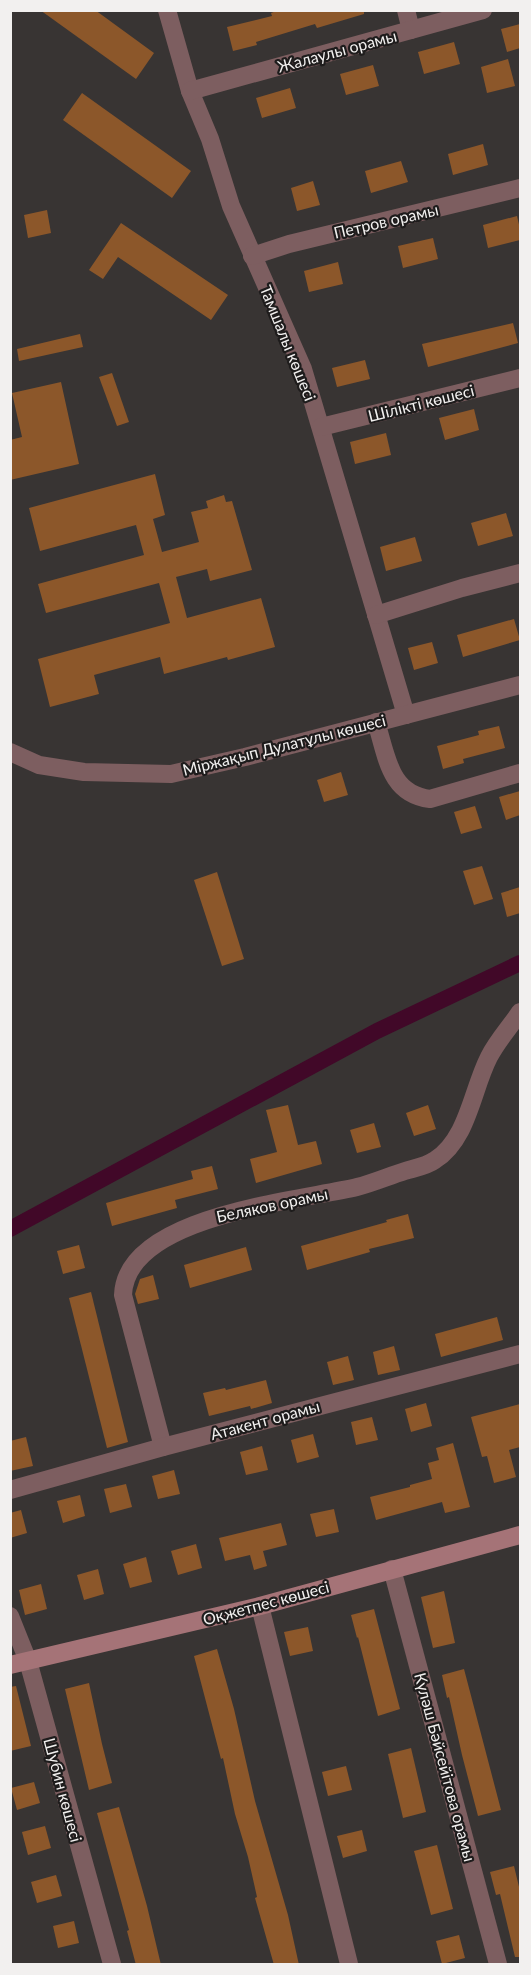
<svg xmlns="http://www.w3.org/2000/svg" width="531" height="1975" viewBox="0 0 531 1975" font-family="Lato,sans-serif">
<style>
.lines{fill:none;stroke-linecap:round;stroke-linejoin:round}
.canal{stroke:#410828;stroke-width:16}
.building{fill:#8c572a}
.street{stroke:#7d5e60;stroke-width:18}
.secondary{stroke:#a57377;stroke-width:18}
.labels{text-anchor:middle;stroke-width:4.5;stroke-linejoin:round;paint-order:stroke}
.street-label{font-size:16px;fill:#f2f0ef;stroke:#1e1c1c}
</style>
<rect width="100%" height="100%" fill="#383433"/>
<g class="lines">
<path class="canal" d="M10 1229 377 1031 520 963"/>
</g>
<g class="building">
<path d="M40 10H95L154 53 136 79Z"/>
<path d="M279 10H364V14L317 28 315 24 256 42 257 45 233 51 227 27 272 16 271 13Z"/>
<path d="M520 24V48L507 52 501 29Z"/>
<path d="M454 42 460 64 424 74 418 52Z"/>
<path d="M508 59 515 86 487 93 481 67Z"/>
<path d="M373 65 379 86 346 95 340 74Z"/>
<path d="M290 88 296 108 262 118 256 98Z"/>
<path d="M82 93 191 171 172 198 63 120Z"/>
<path d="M483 144 488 165 453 175 448 154Z"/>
<path d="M401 161 408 182 371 193 365 171Z"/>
<path d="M313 181 320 205 297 211 291 188Z"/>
<path d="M47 210 51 233 28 238 24 215Z"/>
<path d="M517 216 520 229V240L488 248 483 225Z"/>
<path d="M121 223 228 295 211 320 118 257 103 279 89 270Z"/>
<path d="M433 238 438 259 403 268 398 246Z"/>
<path d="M338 262 343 284 309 292 304 271Z"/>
<path d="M513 323 518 343 428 367 422 344Z"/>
<path d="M80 334 83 347 19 361 17 349Z"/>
<path d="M365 360 370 379 337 387 332 368Z"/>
<path d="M112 373 129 422 117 426 99 377Z"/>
<path d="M61 382 79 464 10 480V440L22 437 12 393Z"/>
<path d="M474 409 479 430 445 440 439 418Z"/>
<path d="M386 433 391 455 355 464 350 442Z"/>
<path d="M155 474 165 515 153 519 162 552 199 542 191 512 208 508 206 501 224 495 226 502 232 501 252 570 210 581 207 569 176 577 187 618 261 598 275 647 228 660 227 657 164 674 160 657 94 675 99 694 50 707 38 659 170 623 159 583 46 613 38 584 144 555 136 525 40 551 29 508Z"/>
<path d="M506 513 513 536 478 546 471 523Z"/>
<path d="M415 537 422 561 386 571 380 547Z"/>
<path d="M514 619 520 640 463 657 457 635Z"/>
<path d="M432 642 438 663 414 670 408 648Z"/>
<path d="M499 726 505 748 463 759 464 763 443 769 437 746 479 735 478 731Z"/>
<path d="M341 772 348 795 324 802 317 780Z"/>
<path d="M520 791V815L506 820 499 797Z"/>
<path d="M475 806 482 828 461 834 454 812Z"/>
<path d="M482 866 493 899 474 905 463 871Z"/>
<path d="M217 872 244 959 222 966 194 880Z"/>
<path d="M520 887V913L507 917 501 893Z"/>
<path d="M288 1105 298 1145 316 1141 322 1164 256 1183 250 1159 277 1152 266 1110Z"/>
<path d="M428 1105 436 1129 414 1136 406 1113Z"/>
<path d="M374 1123 381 1147 357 1153 350 1130Z"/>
<path d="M212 1166 218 1189 175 1200 177 1208 112 1226 106 1203 193 1179 191 1171Z"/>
<path d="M408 1214 414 1238 369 1249 370 1252 307 1270 301 1246 387 1222 386 1220Z"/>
<path d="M79 1245 85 1268 63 1274 57 1251Z"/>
<path d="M246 1247 252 1270 190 1288 184 1265Z"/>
<path d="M153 1275 159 1299 138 1304 135 1294 140 1279Z"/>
<path d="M91 1292 128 1442 107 1448 69 1298Z"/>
<path d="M497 1317 503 1340 441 1357 435 1334Z"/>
<path d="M394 1346 400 1370 378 1375 373 1352Z"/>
<path d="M348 1356 354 1380 333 1385 327 1362Z"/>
<path d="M266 1380 272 1403 251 1409 250 1406 209 1416 203 1393 225 1388 226 1390Z"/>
<path d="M426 1403 432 1426 411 1432 405 1409Z"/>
<path d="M520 1404V1447L509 1450 516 1477 494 1483 487 1456 482 1457 471 1417Z"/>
<path d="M372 1417 378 1440 356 1445 351 1422Z"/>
<path d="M313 1434 319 1457 297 1463 291 1440Z"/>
<path d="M26 1437 33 1466 10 1471V1441Z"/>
<path d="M453 1443 470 1507 445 1513 442 1502 376 1520 370 1497 410 1487V1485L432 1479 428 1463 439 1460 436 1448Z"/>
<path d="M262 1446 268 1470 246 1475 240 1452Z"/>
<path d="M174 1470 180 1494 158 1499 152 1476Z"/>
<path d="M126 1484 132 1507 110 1513 104 1489Z"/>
<path d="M80 1495 85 1516 63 1523 57 1501Z"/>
<path d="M334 1509 339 1532 316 1537 310 1514Z"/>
<path d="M21 1510 27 1533 10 1538V1513Z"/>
<path d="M281 1523 287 1545 263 1551 267 1566 254 1570 250 1555 225 1561 219 1538Z"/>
<path d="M196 1544 202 1568 178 1575 171 1551Z"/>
<path d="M146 1557 152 1582 130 1588 123 1564Z"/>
<path d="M98 1569 104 1594 84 1600 77 1575Z"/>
<path d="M41 1584 47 1609 25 1615 19 1590Z"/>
<path d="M444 1591 455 1643 433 1648 421 1597Z"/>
<path d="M374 1609 400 1709 378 1716 358 1637 357 1638 351 1615Z"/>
<path d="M308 1627 313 1651 290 1656 284 1632Z"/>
<path d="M217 1649 234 1709 255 1801 288 1915 299 1965H274L255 1898 257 1897 248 1857 235 1814 223 1758 221 1759 194 1656Z"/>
<path d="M464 1669 501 1810 478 1816 462 1755 449 1697 447 1698 442 1675Z"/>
<path d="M89 1683 102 1744 112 1783 89 1790 65 1689Z"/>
<path d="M16 1686 31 1746 10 1751V1687Z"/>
<path d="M411 1748 426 1812 403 1818 388 1754Z"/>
<path d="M346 1766 352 1790 328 1796 322 1772Z"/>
<path d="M34 1782 40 1803 17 1810 11 1788Z"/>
<path d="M119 1807 147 1906 161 1965H136L127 1931 129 1930 97 1813Z"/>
<path d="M45 1826 51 1848 28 1855 22 1832Z"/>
<path d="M362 1830 367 1851 343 1858 337 1836Z"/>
<path d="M437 1845 453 1909 431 1915 414 1851Z"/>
<path d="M514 1866 520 1891V1957H515L500 1894 496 1895 490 1872Z"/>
<path d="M56 1875 62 1896 37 1903 31 1882Z"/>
<path d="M74 1921 79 1943 58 1948 53 1926Z"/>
<path d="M459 1935 465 1958 442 1964 436 1941Z"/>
</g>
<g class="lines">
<g class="street">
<path d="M167 10 190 91 210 139 231 206 303 369 406 715"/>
<path d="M406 10 411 30"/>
<path d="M190 91 483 10"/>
<path d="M252 256 289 244 520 188"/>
<path d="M321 427 520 378"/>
<path d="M376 615 462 588 520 573"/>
<path d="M376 722C387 756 389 794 430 799L520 773"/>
<path d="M10 752 39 765 84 772 171 774 245 757 520 685"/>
<path d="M163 1447 123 1295C126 1215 299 1201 357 1187 373 1183 389 1176 405 1171 415 1168 427 1166 435 1160 468 1139 472 1090 489 1057 497 1041 510 1027 520 1012"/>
<path d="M10 1490 163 1447 520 1354"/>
<path d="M392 1569 498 1964"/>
<path d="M260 1606 349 1964"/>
<path d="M10 1616 28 1661 112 1964"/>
</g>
<path class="secondary" d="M10 1665 260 1606 520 1535"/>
</g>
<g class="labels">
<g class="street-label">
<text transform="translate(337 51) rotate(-15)" y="6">Жалаулы орамы</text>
<text transform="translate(386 221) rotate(-13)" y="6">Петров орамы</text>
<text transform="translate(288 343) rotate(68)" y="6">Тамшалы көшесі</text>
<text transform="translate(421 403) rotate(-14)" y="6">Шілікті көшесі</text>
<text transform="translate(284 745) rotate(-14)" y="6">Міржақып Дулатұлы көшесі</text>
<text transform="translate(272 1205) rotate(-12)" y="6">Беляков орамы</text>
<text transform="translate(265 1420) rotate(-15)" y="6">Атакент орамы</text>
<text transform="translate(266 1603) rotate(-15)" y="6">Оқжетпес көшесі</text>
<text transform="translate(445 1767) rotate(75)" y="6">Күләш Бәйсейітова орамы</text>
<text transform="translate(63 1790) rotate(75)" y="6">Шубин көшесі</text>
</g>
</g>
<rect width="531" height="1975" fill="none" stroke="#f2f0ef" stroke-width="24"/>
</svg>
